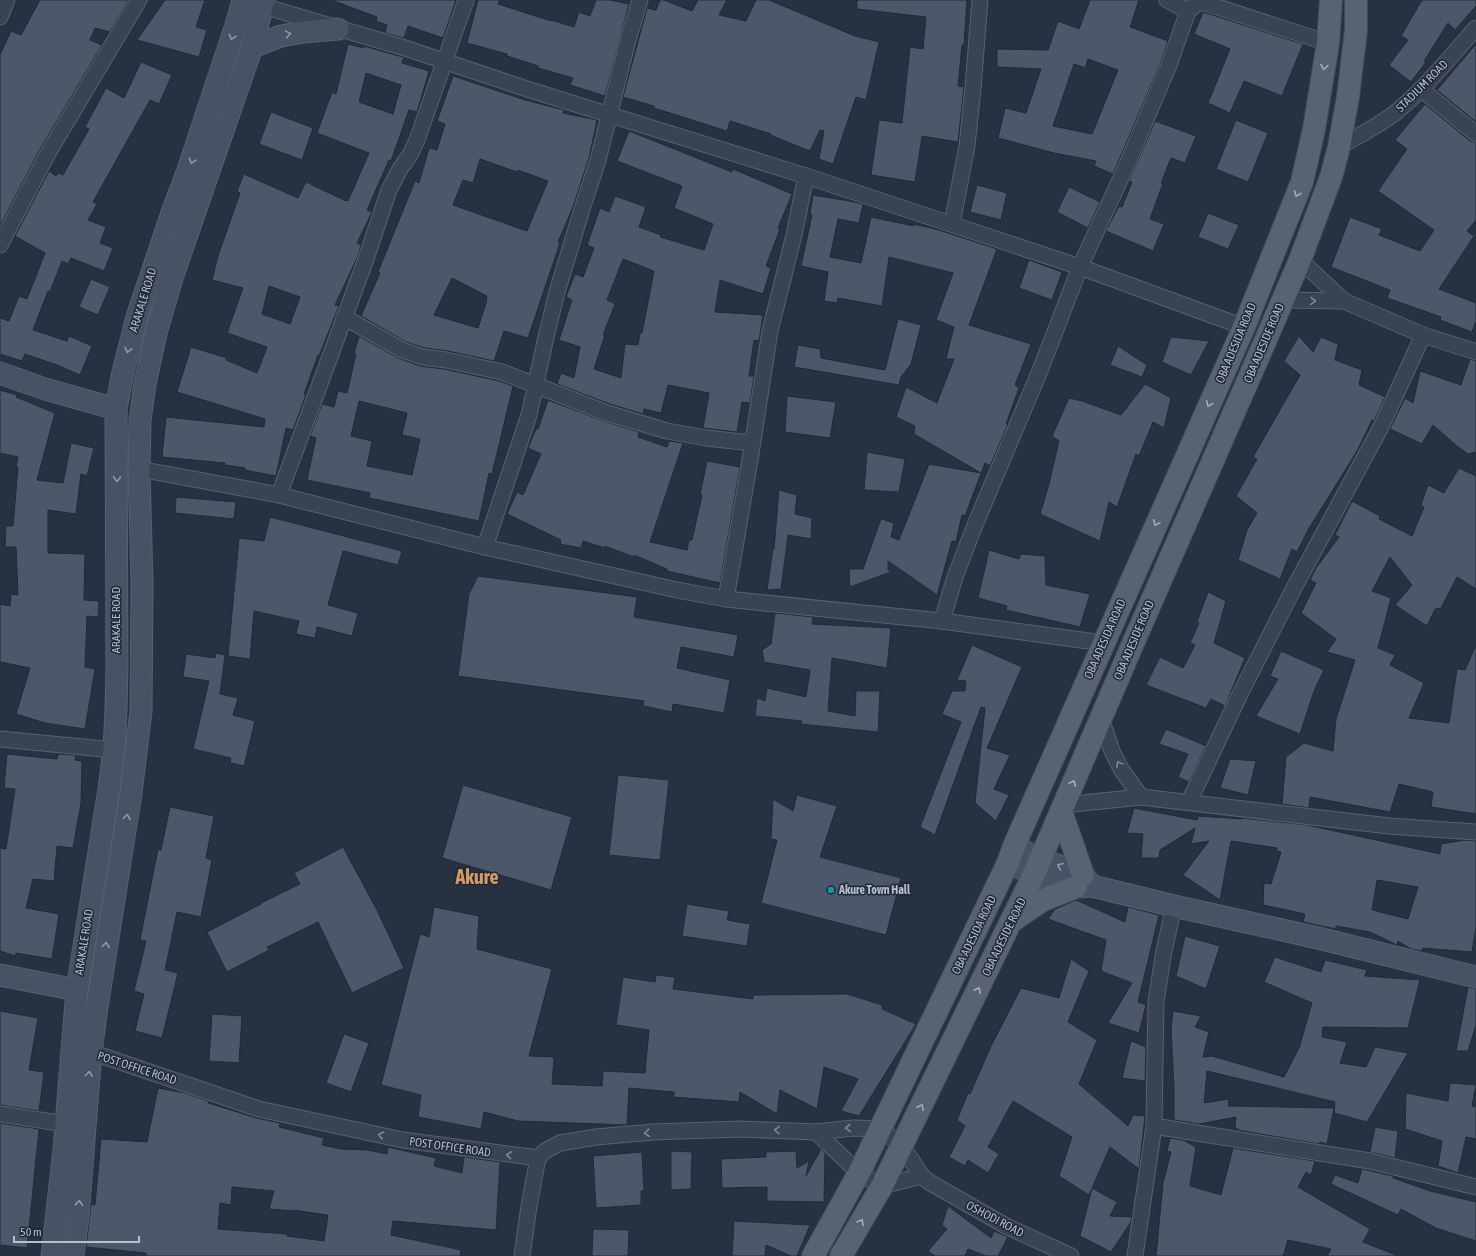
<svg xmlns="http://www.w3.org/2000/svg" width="1476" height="1256" viewBox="0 0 1476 1256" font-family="'Asap Condensed',sans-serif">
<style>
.building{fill:#4c586a;stroke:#212a38;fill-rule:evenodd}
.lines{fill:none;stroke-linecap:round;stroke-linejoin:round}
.street-casing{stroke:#58616e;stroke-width:17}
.secondary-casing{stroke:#58616e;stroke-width:23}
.primary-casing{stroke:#444c5a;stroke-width:24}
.street{stroke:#3a4351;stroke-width:15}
.secondary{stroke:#485264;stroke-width:21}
.primary{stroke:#586271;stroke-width:22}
.oneway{stroke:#9099a7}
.oneway2{stroke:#a4acb9}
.oneway3{stroke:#7f8794}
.culture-dot{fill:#0f9aa8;stroke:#1f2836;stroke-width:1.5}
.labels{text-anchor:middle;stroke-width:3;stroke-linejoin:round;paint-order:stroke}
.street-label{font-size:12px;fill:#b7bfcb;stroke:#1f2836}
.poi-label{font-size:12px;font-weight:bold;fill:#b7bfcb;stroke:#1f2836;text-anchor:start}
.town-label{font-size:20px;font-weight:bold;fill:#d69a67;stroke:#1f2836}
</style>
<rect width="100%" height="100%" fill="#263141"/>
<g class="building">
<path d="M40 0H129L110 32 95 28 90 40 102 45 39 151 0 226V55L11 31 21 35Z"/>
<path d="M165 0H205L196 27 207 30 199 57 137 40Z"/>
<path d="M334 0H456L443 38 408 26 404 38 385 33 387 25 376 21 377 17 334 1Z"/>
<path d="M478 0H500L498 4 551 21V20L574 27 579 12 590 16 596 0H610L629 4 605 96 570 85 573 78 538 68V66L507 56V54L467 43Z"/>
<path d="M660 0H664L692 11 698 0H727L719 15 746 21 756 0H769L855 36 879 42 866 100 856 97 833 164 819 159 824 131 820 130 810 151 770 135 771 134 730 121 727 131 654 108V106L623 97 647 8 656 10Z"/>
<path d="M857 0H967L964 45H962L958 86 964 87 958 142 922 136 915 182 871 175 879 120 902 123 910 47 923 49 926 17 857 9Z"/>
<path d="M1090 0H1139L1130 27 1168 41 1161 62 1113 174 1094 166 1096 161 1054 153 998 138 1005 108 1026 113 1041 69 997 67V49L1048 50 1058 21 1079 29ZM1088 59 1118 70 1092 134 1053 126 1074 64 1085 68Z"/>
<path d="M1422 0H1476V6L1455 30 1448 23 1424 61 1426 62 1411 82 1389 65 1408 40 1401 36Z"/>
<path d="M1203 12 1303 44 1282 96 1244 81 1230 113 1208 103 1230 49 1194 34Z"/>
<path d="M348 44 364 48V46L399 56 404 57 402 63 429 71 417 112 409 110 391 161 389 160 367 210 372 212 357 243 361 245 358 256 335 305 339 306 319 356 318 355 304 394 306 395 304 400 293 430 286 428 276 476 245 470V468L225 465V463L162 457 166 417 264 427 265 419 177 392 191 347 227 358 226 360 257 373 267 347 227 333 243 288 212 280 218 256 240 193 237 191 244 174 298 198 306 182 346 201V200L348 201 369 153 317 133 332 92 336 94ZM366 73 401 85 393 114 359 102ZM269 286 300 297 290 324 262 314Z"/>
<path d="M1476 44V122L1437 90Z"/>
<path d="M141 62 172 75 159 104 150 100 93 202 97 204 88 220 106 227 100 243 113 248 104 271 71 258 68 264 62 261 50 292 48 291 33 330 67 341 69 336 92 346 80 375 57 365 25 354 22 361 0 354V318L9 321 19 296 27 299 45 253 15 236 49 171 56 176 58 173 63 175 89 129 85 127 106 88 124 98Z"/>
<path d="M453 76 525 100 564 110 563 113 597 120 589 158 573 207 558 242 560 243 528 338 504 331 494 361 448 351 425 348 406 342 361 316 380 273 378 272 415 181 419 183 429 148 437 150 445 124 437 121ZM480 159 517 172 518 170 548 181 527 231 453 205 463 180 473 183ZM452 278 487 296 486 300H487L478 328 434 315Z"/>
<path d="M1425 104 1470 141 1476 143V220L1467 231 1474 236 1439 289 1476 303V321L1472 332 1440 320 1441 317 1387 298 1390 290 1331 267 1350 217 1382 229 1379 235 1420 251 1434 230 1378 191 1407 149 1395 140Z"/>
<path d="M271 112 313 128 302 160 259 144Z"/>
<path d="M1236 120 1268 133 1248 182 1216 169Z"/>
<path d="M1155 121 1196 136 1185 163 1171 158 1161 183H1163L1150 219 1164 224 1153 251 1106 231 1119 206 1122 207 1132 182 1129 181Z"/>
<path d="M629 131 732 172 733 169 792 194 778 228 780 229 766 266 771 268 763 294 720 280 715 312 763 315 759 341 754 340 749 376H754L750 403 742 402 737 432 703 428 709 393 668 385 661 413 644 409 643 414 610 404 557 384 561 373 574 378 580 347 559 340 572 300 566 297 575 274 583 277 594 248 587 245 600 208 609 212 615 196 646 207 639 227 661 235 660 237 704 250 713 224 674 208 682 186 617 161ZM623 259 654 271 642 333H640L638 345 625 344 621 378 594 369 605 335H603L615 304 607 300Z"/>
<path d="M977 185 1007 193 1001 220 970 212Z"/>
<path d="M1069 187 1100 202 1088 228 1057 212Z"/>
<path d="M813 195 855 202 863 204 859 223 838 219 830 257 861 263 871 217 914 226V224L939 230 997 249 969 325 1031 344 1015 385 1019 388 1006 424H1008L990 466 985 463 965 516 962 515 956 542 952 541 937 595 888 561V570L893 571 850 587 849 569H863L881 519 894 523 891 537 899 540 929 464 981 473 914 434 915 426 896 417 906 387 937 403 954 359H946L954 327 936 320 953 273 889 257 882 306 838 298 837 303 824 301 828 272 801 266 812 215 810 214Z"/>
<path d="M1208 213 1239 225 1228 249 1198 237Z"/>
<path d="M1029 260 1062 272 1052 300 1019 288Z"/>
<path d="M91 279 110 287 98 315 79 307Z"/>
<path d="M898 319 921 325 911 364 902 376H901L899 385 794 367 798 345 820 349 821 358 885 370Z"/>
<path d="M359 336 398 358 420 366 444 369 499 381 513 386 492 474 489 473 479 521 369 498 370 493 307 480 316 438 310 436 322 404 334 407 338 391 347 393 356 354H354ZM359 401 407 413 402 435 420 439 412 475 367 466 372 441 351 436Z"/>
<path d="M1299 336 1313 352 1321 337 1338 344 1335 360 1362 370 1359 385 1385 397 1374 421 1372 420 1357 451 1308 530 1297 552 1292 549 1280 579 1238 560 1247 530 1257 513 1236 496 1257 459 1253 457 1300 375 1284 361Z"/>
<path d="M1171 337 1209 341 1191 375 1162 362Z"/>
<path d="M1118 346 1147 365 1142 377 1110 365Z"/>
<path d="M1470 359 1476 361V452L1468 454 1457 446 1433 425 1422 444 1390 429 1405 398 1413 403 1420 371 1461 385Z"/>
<path d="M1145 384 1171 398 1164 428 1153 422 1139 456 1136 454 1117 507 1109 502 1100 541 1040 514 1049 484 1059 441 1052 436 1069 398 1082 401 1121 415Z"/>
<path d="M0 390 17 395 16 397 55 413 37 480 63 483 71 443 94 448 87 476 81 474 76 514 48 510V553L85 554 84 600 99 601 98 617 87 616 85 667 95 669 85 729 45 723 16 714 30 668 0 662V604L10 606 11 594 18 595 16 547H5L6 526H13L18 467H16L18 457 0 453Z"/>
<path d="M787 396 836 402 830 438 785 432Z"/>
<path d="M548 400 604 421 639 432 638 437 667 447 669 441 683 443 650 542 687 550 689 540H692L702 495H700L707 461 740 467 720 583 667 571V569L634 555V557L605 546V548L583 541 581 548 560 544 561 540 507 514 517 492 523 495 541 454 528 448 536 429H538Z"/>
<path d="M867 452 905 459 899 492 864 490Z"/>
<path d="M1459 468 1476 476V589L1457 577 1441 608 1435 609 1427 626 1395 605 1412 585 1390 557 1372 591 1391 598 1378 648 1395 655 1390 665 1424 683 1409 718 1449 723 1457 669 1465 670 1476 645V814L1431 807 1433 792 1399 784 1390 812 1310 797 1309 808 1282 804 1286 757 1304 743 1333 751 1336 719 1355 660 1327 652 1336 639 1301 613 1316 583 1310 580 1316 568 1339 537 1335 535 1352 501 1380 516 1379 519 1412 536 1424 507 1421 505 1428 485 1444 493Z"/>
<path d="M779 490 797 495 795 514 812 518 811 539 788 535 781 589 767 590 773 549H774Z"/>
<path d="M176 497 236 502 234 519 175 513Z"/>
<path d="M270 517 402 551 398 565 343 551 328 605 358 613 352 636 317 627 315 638 296 634 299 621 254 611 250 659 228 656 239 538 264 541Z"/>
<path d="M989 550 1019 559 1021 554 1045 556 1046 585 1090 594 1080 627 1006 610 1007 606 978 598Z"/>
<path d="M478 576 637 597 634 617 738 635 734 657 681 647 677 668 730 680 724 713 673 704 672 712 643 706 644 701 458 676 469 594Z"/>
<path d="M1208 592 1226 601 1214 643 1245 658 1225 706 1211 699 1206 708 1146 685 1160 657 1183 668 1195 645 1190 643 1199 623 1197 622Z"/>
<path d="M775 613 813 617 812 624 891 628 887 668 832 658 828 711 855 716 856 691H880L878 732 801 724 802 721 755 716 757 698 765 701 767 688 806 697 810 670 764 662 762 650 771 644Z"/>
<path d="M972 645 1022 667 987 748 1010 755 994 789 1009 795 996 821 975 803 985 708 981 707 935 835 920 827 961 722 942 714 952 691H965L966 681 957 680Z"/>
<path d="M1281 651 1324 670 1314 691 1300 734 1256 716 1278 679 1270 676Z"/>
<path d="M216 653 225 655 220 694 238 698 233 715 255 721 244 766 230 763 231 758 193 749 209 681 183 677 186 654 215 658Z"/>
<path d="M1166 729 1206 746 1189 782 1178 777 1188 754 1159 744Z"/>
<path d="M7 754 57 759 58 754 76 755 75 760 82 761 81 803 73 848 57 846 54 881 33 879 26 908 59 914 52 959 16 953 15 956 0 951V848L6 849 15 789 4 788Z"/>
<path d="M1230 759 1256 761 1248 795 1220 788Z"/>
<path d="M618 775 669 780 660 860 609 855Z"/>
<path d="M463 785 572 817 551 890 442 858Z"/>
<path d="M797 795 837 806 820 857 901 878 886 935 761 903 777 840 771 839 773 799 793 811Z"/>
<path d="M170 807 214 816 206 858 212 860 201 917 177 912 165 970 178 973 162 1038 135 1031 144 994 134 991 146 941 140 940 158 849 161 850Z"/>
<path d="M1134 808 1197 820 1198 816 1242 819V818L1307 825 1440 854 1441 844 1465 840 1476 841V927L1472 952 1423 948 1422 951 1411 949 1398 941 1397 945 1370 932 1336 926V929L1303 922 1305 914 1263 905 1264 883 1271 884 1281 852 1276 851 1277 848 1231 841 1220 900 1183 875 1209 841 1191 844 1195 828 1160 850 1159 858H1141L1143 834 1127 833ZM1377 880 1418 887 1408 919 1372 910Z"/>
<path d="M343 847 378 912 404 968 352 993 318 922 267 947 269 950 227 972 207 932 261 904V903L300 884 294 873Z"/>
<path d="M1076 900 1125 922 1128 907 1159 915 1138 1002 1146 1005 1139 1033 1108 1023 1132 983 1101 971 1106 940 1048 919 1055 909Z"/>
<path d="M687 904 729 911 727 920 750 924 747 946 682 936Z"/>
<path d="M434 907 479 916 477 949 552 969 529 1056 554 1057 552 1084 602 1086 603 1071 645 1073 649 1030 616 1025 623 977 655 982 656 975 675 977 673 989 753 999V995L847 994 882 1005V1009L916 1024 859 1116 841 1111 858 1079 824 1067 817 1109 780 1090 777 1114 740 1092 739 1102 674 1097V1092L629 1088 627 1125 518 1121 484 1112 481 1129 418 1117 421 1095 381 1085 420 934 429 937Z"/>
<path d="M1185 936 1220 946 1206 989 1176 976Z"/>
<path d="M1275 957 1321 972 1325 960 1367 970 1365 976 1420 980 1408 1028 1323 1027 1322 1037 1347 1042 1340 1063 1366 1067 1375 1047 1408 1053 1367 1122 1334 1113 1335 1102 1207 1071 1204 1103 1229 1099 1228 1106 1334 1108 1327 1144 1320 1142 1319 1144 1237 1130 1238 1129 1235 1128 1236 1117 1199 1124 1174 1120V1087L1171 1029 1173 1011 1201 1016 1195 1027 1209 1032 1203 1057 1212 1056 1284 1077 1299 1048 1312 1003 1264 982Z"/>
<path d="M1071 959 1089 971 1068 1022 1097 1040 1079 1084 1128 1126 1133 1115 1145 1116 1139 1169 1110 1147 1089 1195 1059 1176 1072 1137 1013 1101 988 1147 999 1154 988 1173 968 1160 965 1166 949 1157 965 1126 957 1120 968 1093 970 1094 991 1046 1021 988 1059 998Z"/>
<path d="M1468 987 1476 989V1025L1468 1051H1456Z"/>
<path d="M0 1011 38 1018 29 1070 44 1072 39 1111 0 1105Z"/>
<path d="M212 1014 242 1016 239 1063 209 1061Z"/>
<path d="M344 1034 369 1043 351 1092 326 1083Z"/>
<path d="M1131 1041 1146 1047 1145 1081 1122 1078Z"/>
<path d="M1450 1083 1476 1085 1472 1106 1476 1107V1139L1466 1137 1458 1173 1438 1166 1442 1141 1405 1129 1406 1093 1448 1101Z"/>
<path d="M158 1088 185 1093 208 1101V1103L257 1118 280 1123 279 1127 324 1138 322 1145 341 1149 367 1150 387 1154 388 1147 436 1158 434 1166 462 1173 464 1157 500 1162 496 1230 393 1221 391 1235 461 1250 460 1256H146V1253L86 1247 91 1204 95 1205 101 1139 147 1142ZM232 1187 274 1191 269 1209 293 1211V1210L327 1215H328L324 1241 287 1236V1234L218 1229 220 1203 231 1205Z"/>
<path d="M0 1123 39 1129 27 1248 0 1245Z"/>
<path d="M1375 1127 1398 1131 1395 1158 1370 1152Z"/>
<path d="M1170 1138 1183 1140 1196 1147 1190 1186 1221 1195 1233 1148 1315 1161 1311 1175 1306 1172 1298 1187 1370 1229 1363 1242 1396 1255V1256H1327L1331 1249 1288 1240 1283 1256H1156L1163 1183 1171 1152 1167 1151Z"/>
<path d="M821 1149 825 1153 824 1202 767 1201V1187L722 1188 721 1159 766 1157V1152L796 1151 797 1168 809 1161 806 1176Z"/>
<path d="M671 1151 692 1152 691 1189 671 1190Z"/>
<path d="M642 1152 644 1191H641V1205L596 1208 593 1156Z"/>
<path d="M1362 1169 1393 1176V1178L1430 1191 1476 1202V1241L1436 1228 1401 1209 1398 1215 1331 1184 1335 1175 1358 1183Z"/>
<path d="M1092 1188 1117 1202 1110 1216 1132 1217 1131 1222 1111 1252 1080 1236Z"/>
<path d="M948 1206 991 1238 994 1231 1008 1237 998 1256H986L968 1249 965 1256H935L928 1251 947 1229 942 1225Z"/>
<path d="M734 1221 810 1225 797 1256H791L766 1245 765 1256H732Z"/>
<path d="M593 1229 629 1230 628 1256H592Z"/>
</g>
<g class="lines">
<defs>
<g id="street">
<path d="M1167 0 1188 11"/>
<path d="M263 6 402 47 527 89 806 176 1080 267 1244 327"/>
<path d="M0 17 7 0"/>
<path d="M1421 89 1476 134"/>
<path d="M1339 147C1358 136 1378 126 1395 113 1425 89 1450 57 1476 28"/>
<path d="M952 224 967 146 973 88 980 0"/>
<path d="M0 245 47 155 139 0"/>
<path d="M1300 260 1344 301 1423 335 1476 352"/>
<path d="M1283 300 1344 301"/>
<path d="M344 317 402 350 423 357 446 360 502 372 607 413 667 431 706 438 752 443"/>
<path d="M139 469 279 495 485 547 677 590 726 599 942 621 1103 643"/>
<path d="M279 495 366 259 389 190 400 169 410 155 417 140 466 0"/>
<path d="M485 547 529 415 546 337 557 292 583 206 598 160 628 40 640 0"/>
<path d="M726 599 750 460 770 331 794 235 806 176"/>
<path d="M942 621 955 577 975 525 1039 373 1080 267 1125 169 1169 65 1188 11C1193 6 1198 2 1205 3L1328 43"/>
<path d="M1101 718 1112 751 1121 769 1141 797"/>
<path d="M0 739 114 750"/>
<path d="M1189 802 1239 696 1295 586 1381 427 1423 335"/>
<path d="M1063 805 1141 797 1389 826 1476 832"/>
<path d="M91 1052 259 1109 403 1140 538 1158 545 1151 560 1143 596 1137 653 1132 740 1129 816 1132 854 1128 881 1129 902 1146 922 1176 929 1182 1006 1226 1071 1256"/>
<path d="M0 1114 66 1124"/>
<path d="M1154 1126 1370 1161 1476 1187"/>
<path d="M816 1132 859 1173 882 1186 922 1176"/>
<path d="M522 1256 529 1206 538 1158"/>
<path d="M1135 1256 1154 1126 1156 1001 1164 951 1174 906"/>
</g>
<g id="secondary">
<path d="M252 47 281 36 304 32 338 29"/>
<path d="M0 373 45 389 116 409"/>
<path d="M1014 846 1041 859 1083 875 1090 884"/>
<path d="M1008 863 1034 874 1076 887 1092 886 1174 906 1318 938 1476 977"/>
<path d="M0 975 77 990"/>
<path d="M52 1256 64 1150 77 990 109 789 114 750 116 710 117 666 116 409 123 372 137 317 173 210 188 170 237 22 243 0"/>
<path d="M73 1256 78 1215 91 1052 97 1007 131 793 141 711 142 583 139 469 140 420 145 384 156 333 172 278 252 47 264 0"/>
</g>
<g id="primary">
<path d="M1061 811 1083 875"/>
<path d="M1012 921 1043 900 1076 887"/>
<path d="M813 1256 859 1173 1008 863 1014 846 1244 327 1302 182 1314 129 1328 43 1331 0"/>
<path d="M841 1256 882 1186 1034 874 1131 648 1267 337 1300 260 1331 177 1339 147 1348 97 1356 30V0"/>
</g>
</defs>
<use href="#street" class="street-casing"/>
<use href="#secondary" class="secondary-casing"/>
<use href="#primary" class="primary-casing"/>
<use href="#street" class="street"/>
<use href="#secondary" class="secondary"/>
<use href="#primary" class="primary"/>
</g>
<defs><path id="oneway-chevron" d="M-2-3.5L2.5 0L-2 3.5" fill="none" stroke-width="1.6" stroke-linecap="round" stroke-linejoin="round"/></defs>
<g class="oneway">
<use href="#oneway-chevron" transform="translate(288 34) rotate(-10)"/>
<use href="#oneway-chevron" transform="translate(232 37) rotate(109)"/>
<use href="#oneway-chevron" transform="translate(192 161) rotate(108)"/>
<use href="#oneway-chevron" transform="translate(128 350) rotate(104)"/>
<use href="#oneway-chevron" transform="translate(117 479) rotate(91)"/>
<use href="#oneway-chevron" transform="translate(127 817) rotate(-81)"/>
<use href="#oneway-chevron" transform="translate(1060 866) rotate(-159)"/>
<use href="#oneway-chevron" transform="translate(106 945) rotate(-81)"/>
<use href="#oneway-chevron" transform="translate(89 1074) rotate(-85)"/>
<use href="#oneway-chevron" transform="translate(79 1203) rotate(-87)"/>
</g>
<g class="oneway2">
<use href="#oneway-chevron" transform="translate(1324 67) rotate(99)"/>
<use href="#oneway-chevron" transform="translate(1297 194) rotate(112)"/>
<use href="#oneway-chevron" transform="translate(1209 404) rotate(114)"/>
<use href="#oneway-chevron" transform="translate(1156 523) rotate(114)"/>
<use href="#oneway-chevron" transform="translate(1073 783) rotate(-66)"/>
<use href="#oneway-chevron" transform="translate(978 990) rotate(-64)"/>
<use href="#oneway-chevron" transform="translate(921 1107) rotate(-64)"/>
<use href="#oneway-chevron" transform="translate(861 1222) rotate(-59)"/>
</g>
<g class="oneway3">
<use href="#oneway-chevron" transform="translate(1313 301) rotate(1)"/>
<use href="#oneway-chevron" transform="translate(1119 764) rotate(-118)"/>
<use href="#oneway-chevron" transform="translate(848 1128) rotate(177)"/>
<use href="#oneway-chevron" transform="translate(777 1130) rotate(-178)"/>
<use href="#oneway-chevron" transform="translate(647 1133) rotate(175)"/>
<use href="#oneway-chevron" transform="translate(381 1135) rotate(-167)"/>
<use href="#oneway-chevron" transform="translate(509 1155) rotate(-172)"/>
</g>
<circle class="culture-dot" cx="831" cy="890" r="4"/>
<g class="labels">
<g class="street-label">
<text transform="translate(1422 86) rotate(-45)" y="4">STADIUM ROAD</text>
<text transform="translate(143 300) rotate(-73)" y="4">ARAKALE ROAD</text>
<text transform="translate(1236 343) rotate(-67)" y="4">OBA ADESIDA ROAD</text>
<text transform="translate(1264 343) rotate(-67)" y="4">OBA ADESIDE ROAD</text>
<text transform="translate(116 620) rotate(-90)" y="4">ARAKALE ROAD</text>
<text transform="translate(1105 639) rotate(-66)" y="4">OBA ADESIDA ROAD</text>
<text transform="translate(1134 640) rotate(-67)" y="4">OBA ADESIDE ROAD</text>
<text transform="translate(974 935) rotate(-64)" y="4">OBA ADESIDA ROAD</text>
<text transform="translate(1004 937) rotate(-64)" y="4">OBA ADESIDE ROAD</text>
<text transform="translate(84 942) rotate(-81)" y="4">ARAKALE ROAD</text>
<text transform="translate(137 1068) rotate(18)" y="4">POST OFFICE ROAD</text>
<text transform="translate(450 1147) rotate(8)" y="4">POST OFFICE ROAD</text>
<text transform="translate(995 1219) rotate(28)" y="4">OSHODI ROAD</text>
</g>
<g class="poi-label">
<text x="839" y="894">Akure Town Hall</text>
</g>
<g class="town-label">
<text x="477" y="884">Akure</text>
</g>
</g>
<path d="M14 1236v6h125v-6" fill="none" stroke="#b7bfcb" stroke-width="2"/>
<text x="20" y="1236" font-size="12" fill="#b7bfcb" stroke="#1f2836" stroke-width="3" paint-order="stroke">50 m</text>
</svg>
